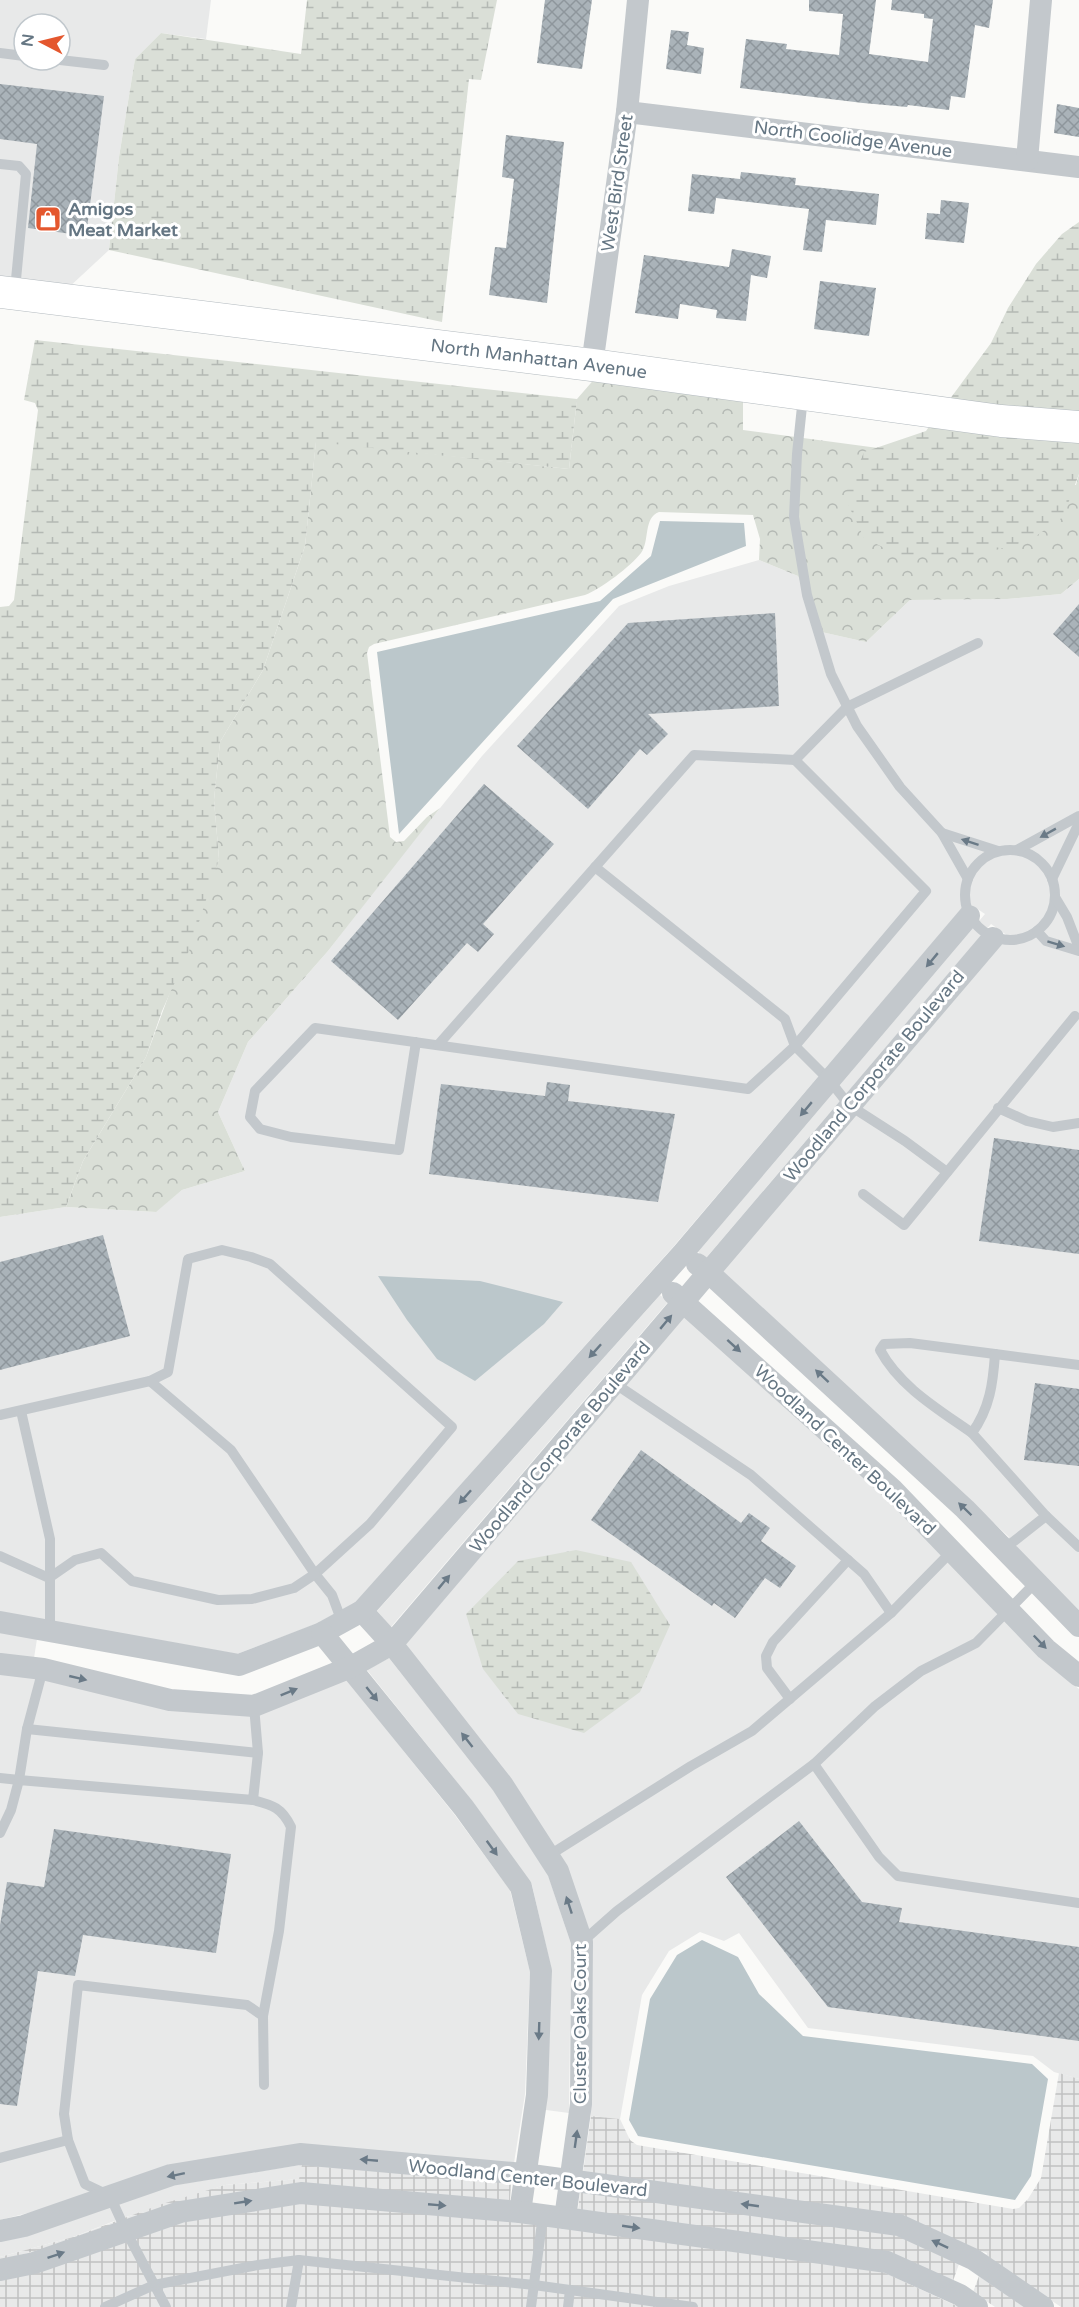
<svg xmlns="http://www.w3.org/2000/svg" width="1079" height="2307" viewBox="0 0 1079 2307" font-family="'Varela Round',sans-serif">
<style>
.built{fill:#e8e9e9;fill-rule:evenodd}
.industrial{fill:url(#industrial-grid)}
.forest{fill:url(#forest-crowns)}
.wetland{fill:url(#wetland-marsh)}
.water{fill:#bbc7cb}
.building{fill:url(#building-cross-hatch)}
.lines{fill:none;stroke-linecap:round;stroke-linejoin:round}
.secondary-casing{stroke:#b3babf;stroke-width:33}
.lane{stroke:#c3c8cc;stroke-width:10}
.street{stroke:#c3c8cc;stroke-width:22}
.secondary{stroke:#fff;stroke-width:32}
.oneway{fill:#6a7a87}
.labels{text-anchor:middle;stroke-width:6;stroke-linejoin:round;paint-order:stroke}
.street-label{font-size:18px;fill:#657683;stroke:#fff}
.poi-label{font-size:18px;font-weight:bold;fill:#657683;stroke:#fff;text-anchor:start}
</style>
<defs>
<pattern id="industrial-grid" width="8" height="8" patternUnits="userSpaceOnUse" patternTransform="scale(1.5)"><rect width="8" height="8" fill="#e8e9e9"/><path d="M0 4h8M4 0v8" fill="none" stroke="#c0c1c2"/></pattern>
<pattern id="forest-crowns" width="20" height="18" patternUnits="userSpaceOnUse" patternTransform="scale(1.5)"><rect width="20" height="18" fill="#dadfd7"/><path d="M2 6a3 3 0 1 1 6 0M12 15a3 3 0 1 1 6 0" fill="none" stroke="#b4b9b4"/></pattern>
<pattern id="wetland-marsh" width="20" height="14" patternUnits="userSpaceOnUse" patternTransform="scale(1.5)"><rect width="20" height="14" fill="#dadfd7"/><path d="M1 5h8M5 5V1M11 12h8M15 12V8" fill="none" stroke="#b4b9b4"/></pattern>
<pattern id="building-cross-hatch" width="8" height="8" patternUnits="userSpaceOnUse" patternTransform="scale(1.5)"><rect width="8" height="8" fill="#aab3b9"/><path d="M0 0l8 8M0 8l8-8" fill="none" stroke="#8e969c"/></pattern>
</defs>
<rect width="100%" height="100%" fill="#fafaf8"/>
<g class="built">
<path d="M0 0H211L206 39 161 33 135 59 119 157 109 250 67 289 0 280ZM24 24H60V60H24Z"/>
<path d="M759 560 798 576 817 631 866 642 910 600 1007 599 1061 594 1079 579V1612L1008 1538 1009 1537 723 1271 1008 936 991 924 706 1258 698 1252 985 914 967 902 673 1247 355 1603 316 1624 237 1654 0 1612V1217L66 1207 155 1212 182 1190 245 1171 218 1112 248 1042 328 951 403 854 482 756 619 606 669 586Z"/>
<path d="M660 1295 668 1302 391 1627 377 1611Z"/>
<path d="M685 1316 884 1496 1038 1655 1079 1689V2079L1054 2072 1033 2056 808 2028 739 1933 724 1941 700 1932 669 1951 642 1995 620 2119 591 2116 593 1943 406 1644Z"/>
<path d="M0 1632 37 1639 34 1658 0 1654Z"/>
<path d="M389 1658 493 1789 548 1875 571 1944 569 2113 546 2110 552 1972 532 1885 473 1802 367 1670Z"/>
<path d="M0 1674 41 1679 167 1710 347 1680 454 1814 510 1890 530 1972 525 2094 514 2163 297 2145 0 2220Z"/>
<path d="M300 2165 411 2174 299 2179 225 2185 117 2220 73 2237 0 2257V2241L174 2185Z"/>
</g>
<g class="industrial">
<path d="M1059 2073 1079 2079V2307H1061L986 2256 987 2253 977 2250 583 2172 591 2116 620 2119 630 2140 637 2145 1013 2209 1019 2208 1028 2199 1041 2178Z"/>
<path d="M302 2165 511 2183 510 2201 302 2183 0 2260V2257L73 2237 162 2204 225 2185 299 2179Z"/>
<path d="M580 2192 896 2235 959 2264 953 2281 578 2210Z"/>
<path d="M302 2203 519 2222 883 2272 959 2307H0V2280L183 2222Z"/>
<path d="M979 2276 1024 2307H995L973 2292Z"/>
</g>
<path class="forest" d="M597 376 743 396V430L878 448 864 453 1076 485 1079 474V579L1061 594 1007 599 910 600 866 642 817 631 798 576 759 560 760 539 753 515 659 512C643 518 650 541 641 553 631 566 601 589 585 595L374 644 369 647 367 653 390 837 396 842 404 841 427 817 440 808 328 951 248 1042 218 1112 245 1171 182 1190 156 1212 66 1207 83 1161 146 1057 219 859 214 800 220 742 263 670 305 546 316 441 569 469 577 399Z"/>
<g class="wetland">
<path d="M307 0H497L481 80 469 79 442 322 109 250 119 157 135 59 161 33 301 54Z"/>
<path d="M1079 222V417L947 403 991 343 1008 308 1036 264 1062 234Z"/>
<path d="M35 340 577 399 569 469 316 442 305 546 263 670 220 742 214 800 219 859 192 944 162 1011 146 1057 83 1161 66 1207 0 1217V607L9 606 14 600 38 410 35 403 24 400Z"/>
<path d="M933 421 1079 437V474L1063 517 1029 541 977 555H899L864 538 845 498 864 452 926 431Z"/>
<path d="M576 1550 631 1562 670 1625 640 1692 584 1733 518 1714 483 1669 466 1614 518 1561Z"/>
</g>
<g class="water">
<path d="M660 521 744 523 746 546 613 599 399 834 377 652 600 601 651 556Z"/>
<path d="M378 1276 480 1281 563 1302 544 1324 475 1381 437 1359 407 1320Z"/>
<path d="M702 1940 738 1957 759 1994 803 2036 1032 2064 1048 2079 1031 2176 1015 2200 638 2136 629 2120 650 1999 677 1955Z"/>
</g>
<g class="building">
<path d="M545 0H592L582 69 537 63Z"/>
<path d="M809 0H876L869 54 928 62 933 19 924 18V14L891 10 892 0H993L989 28 975 25 965 98 951 96 949 110 908 105 907 107 863 103 740 88 746 39 787 44 786 49 839 55 843 14 809 11Z"/>
<path d="M671 30 689 32 687 45 704 48 701 74 666 69Z"/>
<path d="M0 84 104 96 86 236 28 228 37 144 0 139Z"/>
<path d="M1057 104 1079 108V137L1054 133Z"/>
<path d="M506 135 564 142 547 303 489 295 495 247 506 248 514 179 502 177Z"/>
<path d="M741 172 796 178 795 185 879 194 876 225 826 220 822 252 803 250 809 209 716 198 714 214 688 211 692 174 740 179Z"/>
<path d="M941 200 969 203 964 243 925 239 927 213 940 214Z"/>
<path d="M732 249 771 256 767 278 751 275 746 321 716 318 717 310 680 304 678 319 635 313 644 255 729 267Z"/>
<path d="M820 281 876 288 869 336 814 329Z"/>
<path d="M1079 604V657L1053 634Z"/>
<path d="M775 613 779 706 648 714 668 734 647 755 640 749 588 809 517 746 628 623Z"/>
<path d="M484 784 554 844 483 924 494 934 478 952 467 943 398 1020 331 961Z"/>
<path d="M547 1082 570 1085 568 1101 675 1114 658 1202 429 1174 441 1084 545 1096Z"/>
<path d="M994 1138 1079 1150V1254L979 1241Z"/>
<path d="M103 1235 130 1336 0 1370V1262Z"/>
<path d="M1035 1383 1079 1389V1466L1024 1460Z"/>
<path d="M641 1450 741 1523 749 1513 770 1528 761 1541 796 1566 780 1588 765 1578 735 1618 714 1603 712 1606 591 1520Z"/>
<path d="M799 1821 862 1902 902 1908 899 1922 1079 1947V2041L828 2007 726 1877Z"/>
<path d="M54 1829 231 1854 216 1953 83 1935 75 1976 38 1971 17 2106 0 2104V1925L7 1882 44 1887Z"/>
</g>
<g class="lines">
<defs>
<g id="secondary">
<path id="s1" d="M0 292 592 365 1001 421 1079 427"/>
</g>
</defs>
<use href="#secondary" class="secondary-casing"/>
<g class="lane">
<path d="M0 53 24 56"/>
<path d="M60 60 104 65"/>
<path d="M0 164 19 166 26 174 15 290"/>
<path d="M803 397 797 454 794 517 807 595 831 674 857 726 900 787 942 833 968 879"/>
<path d="M942 833 998 851"/>
<circle cx="1010" cy="895" r="45"/>
<path d="M1017 850 1079 816"/>
<path d="M1052 879 1079 823"/>
<path d="M1055 897 1067 917 1079 948"/>
<path d="M1037 931 1046 941 1079 951"/>
<path d="M416 1042 399 1150 291 1137 260 1129 250 1117 255 1091 315 1028 748 1089 795 1046 785 1019 595 867"/>
<path d="M438 1045 694 755 795 760"/>
<path d="M998 1108 1027 1121 1053 1127 1079 1123"/>
<path d="M947 1172 905 1141 849 1105 830 1081 795 1046 926 891 795 760 847 707 978 643"/>
<path d="M863 1194 904 1225 1075 1016"/>
<path d="M614 1383 751 1475 864 1574 891 1613"/>
<path d="M21 1411 50 1539V1631"/>
<path d="M0 1415 150 1381 168 1372 188 1259 222 1250 251 1257 270 1264 452 1427 370 1524 315 1574 332 1595 342 1622"/>
<path d="M972 1433C938 1409 900 1387 880 1350L884 1344 910 1343 995 1354"/>
<path d="M1046 1516 1079 1547"/>
<path d="M1004 1549 1046 1516 972 1433C990 1408 993 1383 995 1354L1079 1365"/>
<path d="M0 1556 49 1578 75 1560 101 1553 132 1581 218 1600 252 1599 294 1588 315 1574 231 1450 150 1381"/>
<path d="M790 1699 767 1668 766 1656 773 1642 848 1560"/>
<path d="M27 1729 258 1753"/>
<path d="M814 1764 874 1707 921 1671 976 1643 1036 1582"/>
<path d="M0 1778 19 1780 27 1729 43 1669"/>
<path d="M253 1800C273 1805 282 1808 291 1827L279 1931 263 2016"/>
<path d="M0 1833 11 1810 19 1780 253 1800 258 1753 254 1706"/>
<path d="M548 1856 691 1766 752 1731 891 1613 952 1551"/>
<path d="M582 1942 617 1911 814 1764 879 1857 898 1876 1079 1903"/>
<path d="M68 2140 64 2114 78 1985 247 2005 263 2016 264 2085"/>
<path d="M0 2158 68 2140 85 2184 110 2196 126 2231 166 2307"/>
<path d="M105 2307 154 2285 258 2265 299 2260"/>
<path d="M291 2307 299 2260 534 2285 693 2307"/>
<path d="M531 2307 543 2215"/>
<path d="M568 2307 570 2290"/>
</g>
<g class="street">
<path d="M627 112 1079 167"/>
<path d="M1027 160 1041 0"/>
<path d="M592 365 627 112 638 0"/>
<path d="M697 1264 708 1272 965 1509 1079 1626"/>
<path d="M673 1293 892 1489 1046 1649 1079 1676"/>
<path d="M362 1611 392 1644 502 1784 558 1871 582 1942 581 2104 565 2218"/>
<path d="M0 1622 239 1665 322 1633 362 1611 682 1254 969 916"/>
<path d="M322 1633 464 1808 521 1887 541 1971 537 2095 520 2212"/>
<path d="M0 1664 43 1669 170 1700 254 1706 351 1667 392 1644 993 938"/>
<path d="M0 2231 24 2226 171 2175 300 2154 524 2174 899 2225 973 2259 1043 2307"/>
<path d="M0 2270 34 2263 180 2212 301 2193 520 2212 887 2262 960 2295 977 2307"/>
</g>
<use href="#secondary" class="secondary"/>
</g>
<defs><path id="oneway-solid" d="M-6-.8H1V-3.2L6.5 0L1 3.2V.8H-6Z" transform="scale(1.5)"/></defs>
<g class="oneway">
<use href="#oneway-solid" transform="translate(1048 833) rotate(151)"/>
<use href="#oneway-solid" transform="translate(970 842) rotate(-162)"/>
<use href="#oneway-solid" transform="translate(1056 944) rotate(17)"/>
<use href="#oneway-solid" transform="translate(932 960) rotate(130)"/>
<use href="#oneway-solid" transform="translate(806 1109) rotate(130)"/>
<use href="#oneway-solid" transform="translate(666 1322) rotate(-50)"/>
<use href="#oneway-solid" transform="translate(734 1346) rotate(42)"/>
<use href="#oneway-solid" transform="translate(595 1351) rotate(132)"/>
<use href="#oneway-solid" transform="translate(822 1376) rotate(-137)"/>
<use href="#oneway-solid" transform="translate(465 1497) rotate(132)"/>
<use href="#oneway-solid" transform="translate(965 1509) rotate(-136)"/>
<use href="#oneway-solid" transform="translate(444 1582) rotate(-50)"/>
<use href="#oneway-solid" transform="translate(1040 1642) rotate(46)"/>
<use href="#oneway-solid" transform="translate(78 1678) rotate(13)"/>
<use href="#oneway-solid" transform="translate(289 1692) rotate(-22)"/>
<use href="#oneway-solid" transform="translate(372 1694) rotate(51)"/>
<use href="#oneway-solid" transform="translate(467 1740) rotate(-128)"/>
<use href="#oneway-solid" transform="translate(492 1848) rotate(54)"/>
<use href="#oneway-solid" transform="translate(569 1905) rotate(-108)"/>
<use href="#oneway-solid" transform="translate(539 2031) rotate(92)"/>
<use href="#oneway-solid" transform="translate(576 2139) rotate(-82)"/>
<use href="#oneway-solid" transform="translate(369 2160) rotate(-175)"/>
<use href="#oneway-solid" transform="translate(176 2175) rotate(168)"/>
<use href="#oneway-solid" transform="translate(243 2202) rotate(-9)"/>
<use href="#oneway-solid" transform="translate(437 2205) rotate(5)"/>
<use href="#oneway-solid" transform="translate(750 2205) rotate(-172)"/>
<use href="#oneway-solid" transform="translate(631 2227) rotate(8)"/>
<use href="#oneway-solid" transform="translate(940 2244) rotate(-155)"/>
<use href="#oneway-solid" transform="translate(56 2255) rotate(-19)"/>
</g>
<defs>
<symbol id="shop-square" viewBox="-11 -11 22 22"><rect x="-9" y="-9" width="18" height="18" rx="4" fill="#e4572e" stroke="#fff"/><path d="M-5-2.5h2.3a2.7 3.5 0 0 1 5.4 0H5L5.5 6h-11ZM-1.5-2.5h3a1.5 2.3 0 0 0-3 0Z" fill="#fff"/></symbol>
</defs>
<g fill-rule="evenodd">
<use href="#shop-square" x="33" y="204" width="30" height="30"/>
</g>
<g class="labels">
<g class="street-label">
<text transform="translate(853 139) rotate(7)" y="6">North Coolidge Avenue</text>
<text transform="translate(617 183) rotate(-82)" y="6">West Bird Street</text>
<text dy="6" stroke="none"><textPath href="#s1" startOffset="543">North Manhattan Avenue</textPath></text>
<text transform="translate(874 1076) rotate(-50)" y="6">Woodland Corporate Boulevard</text>
<text transform="translate(560 1447) rotate(-50)" y="6">Woodland Corporate Boulevard</text>
<text transform="translate(845 1450) rotate(43)" y="6">Woodland Center Boulevard</text>
<text transform="translate(580 2024) rotate(-90)" y="6">Cluster Oaks Court</text>
<text transform="translate(528 2178) rotate(6)" y="6">Woodland Center Boulevard</text>
</g>
<g class="poi-label">
<text x="68" y="215">Amigos<tspan x="68" dy="21">Meat Market</tspan></text>
</g>
</g>
<g transform="translate(42 42) rotate(277)"><circle r="28" fill="#ffffff" stroke="#c1c8cd" stroke-width="1.5"/>
<path d="M0-4.5L10 22L0 15L-10 22Z" fill="#e4572e"/>
<text y="-9" font-size="16" font-weight="bold" text-anchor="middle" fill="#657683">N</text>
</g>
</svg>
